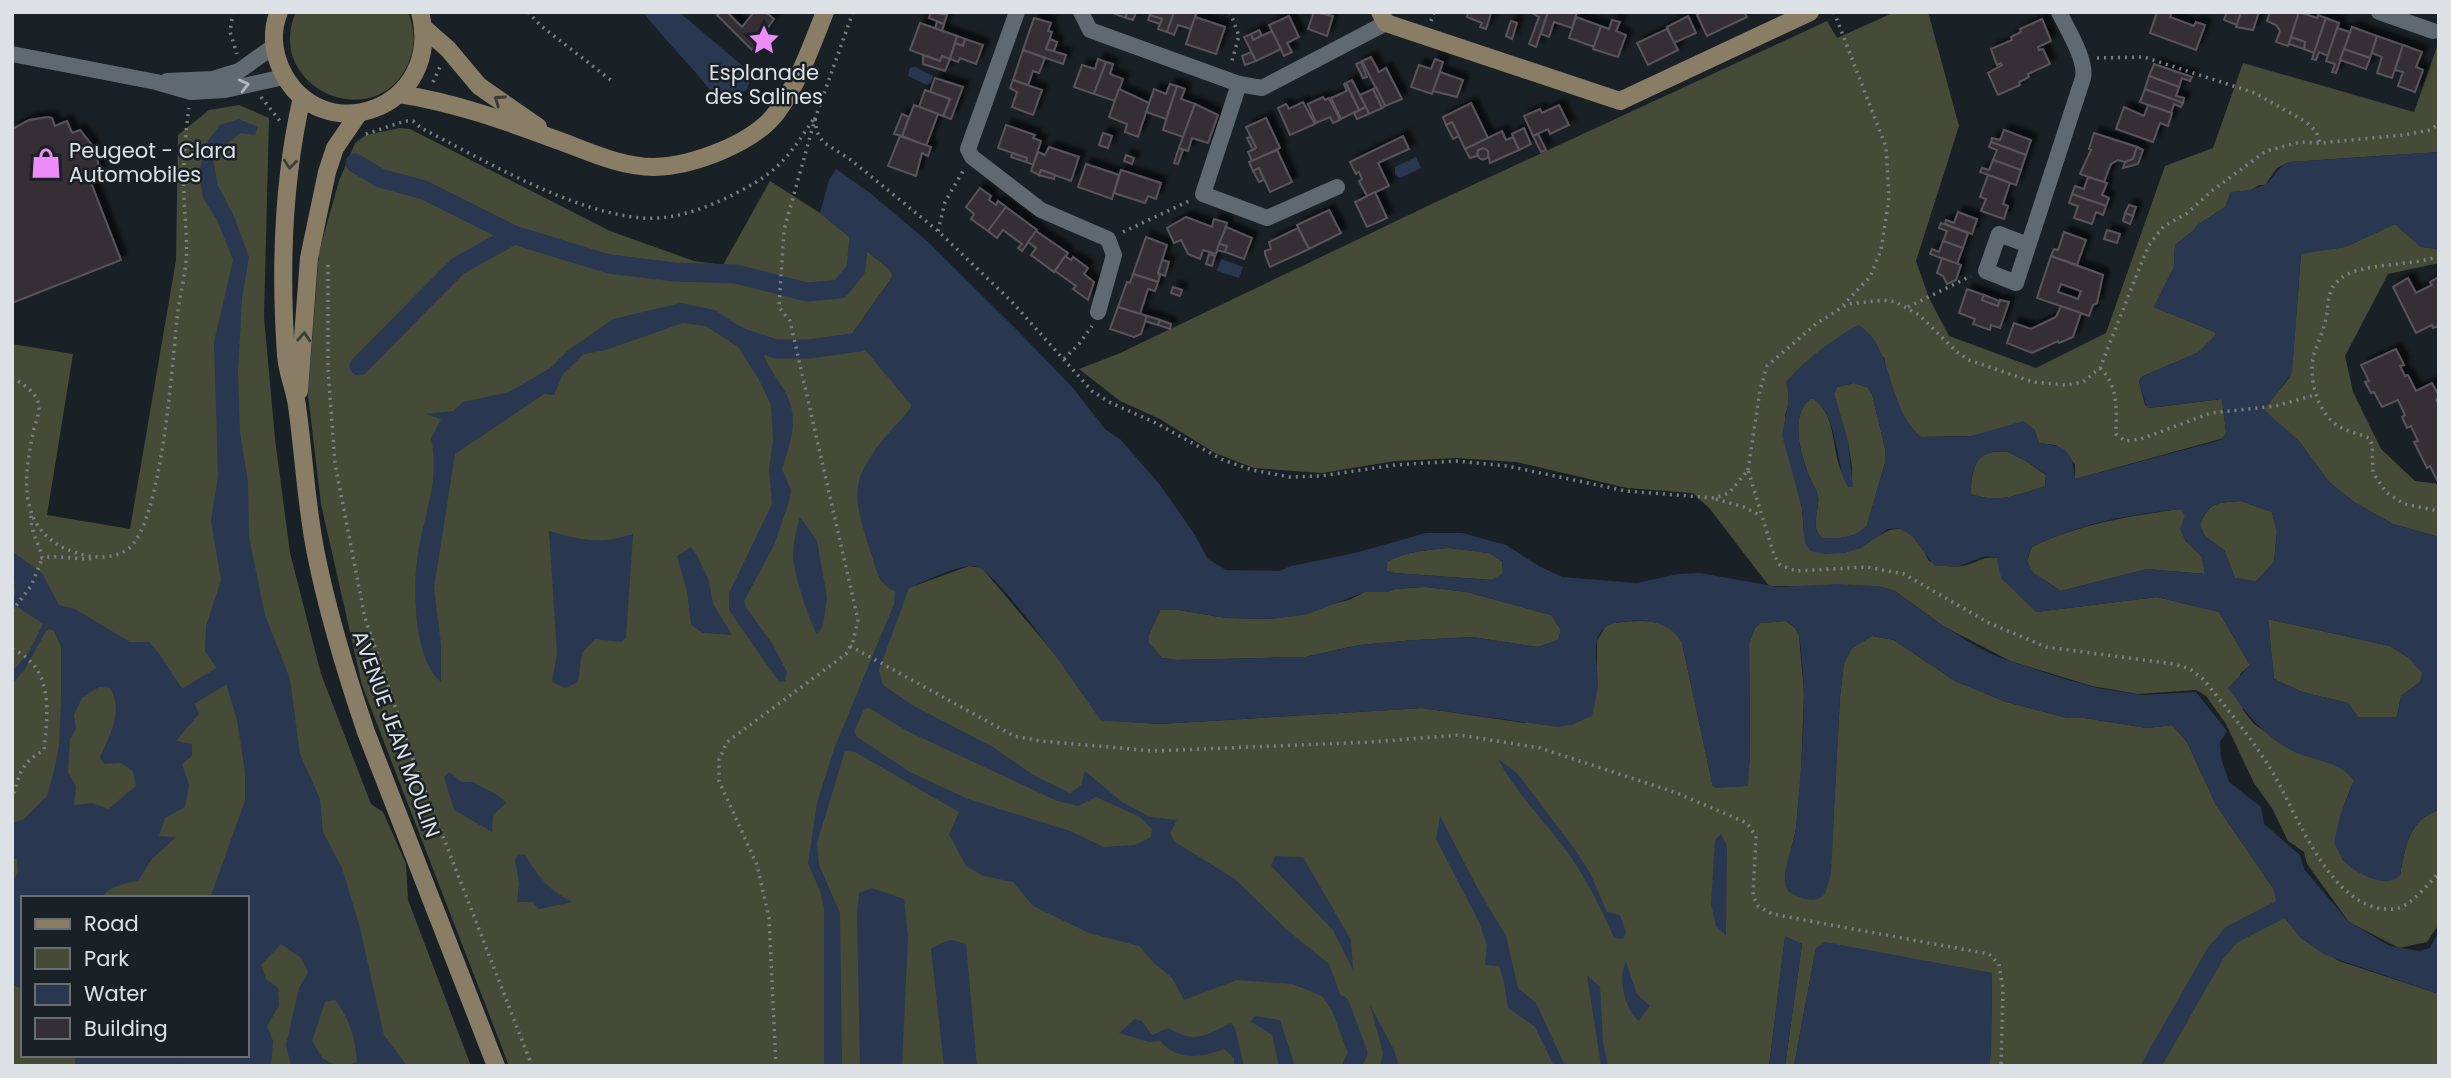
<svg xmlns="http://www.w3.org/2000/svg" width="2451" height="1078" viewBox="0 0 2451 1078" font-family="Poppins,sans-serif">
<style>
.green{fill:#464b38;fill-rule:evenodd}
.water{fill:#293750;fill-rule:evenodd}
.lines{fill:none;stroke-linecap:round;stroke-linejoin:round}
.canal{stroke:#293750;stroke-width:19}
.building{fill:#342f36;stroke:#59535b;stroke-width:2;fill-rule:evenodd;filter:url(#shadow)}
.path{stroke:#7a8084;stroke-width:3.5;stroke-dasharray:2 5;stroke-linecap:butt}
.street{stroke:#616970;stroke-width:16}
.secondary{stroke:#897d65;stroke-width:18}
.oneway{stroke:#b1b7bc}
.oneway2{stroke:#3b3d39}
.labels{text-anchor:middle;stroke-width:5;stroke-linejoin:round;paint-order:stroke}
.poi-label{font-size:21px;fill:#dce1e5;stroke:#1a2126}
.street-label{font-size:21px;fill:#dce1e5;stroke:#1a2126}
</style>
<defs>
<filter id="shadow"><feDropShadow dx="6" dy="-6" stdDeviation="2" flood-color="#0009"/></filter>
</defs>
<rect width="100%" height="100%" fill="#1a2126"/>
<g class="green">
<path d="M296 12H408C415 29 416 47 408 64 375 137 263 87 296 12Z"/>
<path d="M1895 12H1928L1959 126 1916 261 1929 298 1949 336 2036 368 2106 333 2165 166 2213 148 2243 63 2414 112 2439 41V152L2289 162 2277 168 2265 185H2259L2249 191 2231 192 2225 207 2196 226 2194 230 2175 245 2174 267 2154 307 2215 332 2216 335 2199 352 2141 377 2139 382 2145 405 2150 408 2222 399 2226 432 2224 438 2075 479V464L2056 445 2039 443 2034 429 1971 436 1921 437C1899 419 1889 385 1884 357L1789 391 1788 407 1785 415 1787 448 1802 508 1804 533 1844 553C1885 541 1900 501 1929 561 1943 566 1955 569 1970 564 1981 560 1985 556 1997 558L2036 612 2157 597 2219 612 2250 665 2240 674 2243 710 2254 724 2295 752 2342 767 2354 780 2344 805 2342 859C2362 878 2374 879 2400 875 2406 846 2408 820 2439 810V924L2427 942 2399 948 2349 922 2307 864 2304 852 2288 841 2272 808 2254 783 2226 724 2206 696 2196 690 2138 694 2092 686 2010 661 1943 626 1895 591 1878 586H1769L1710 509 1693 493 1627 488 1516 462 1457 458 1395 461 1322 473 1254 468 1215 453 1160 419 1120 401 1079 369 1118 354 1436 202 1827 21 1837 38Z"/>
<path d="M239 105 269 118 264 317 275 439 290 553 321 674 371 804 383 812 406 864 408 900 471 1066H12V344L73 354 47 515 130 529 176 260 178 135 209 110ZM23 898H247V1055H23Z"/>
<path d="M400 128 410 129 610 231 694 261 723 265 770 181 820 213 889 269 893 276 852 334 912 404 911 409 875 450 867 540 881 581 906 589 969 566 982 568 1058 658 1101 720 1160 724 1422 708 1525 723 1597 665V641L1607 624C1634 621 1667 614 1682 643L1713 787 1747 786 1750 753 1749 644 1755 628 1760 623 1786 621 1795 628 1799 635 1804 694 1801 773 1796 829 1785 875 1786 887 1831 859 1840 697 1844 663 1852 648 1872 636 1894 640 1955 681 2006 702 2068 718H2084L2147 728 2172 725 2187 742 2216 805 2273 888 2281 913 2301 938 2339 961 2439 994V1066H1989L1991 1051 1992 973 1816 948 1794 1066H1785L1802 944 1785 937 1769 1066H509L362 685 321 504 308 395 319 252 339 181 355 143 366 135Z"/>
<path d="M2395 224 2421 247 2439 249V263L2388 274 2345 356 2353 392 2381 449 2415 481 2439 484V537L2393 524 2354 502 2329 482 2299 441 2263 410 2290 377 2292 369 2301 253 2345 247Z"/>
<path d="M1854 383 1867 387 1872 394 1885 448V463L1867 525C1856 539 1838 539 1822 538 1809 526 1820 510 1818 496 1816 489 1812 482 1809 476 1801 455 1788 413 1812 398 1837 413 1831 450 1842 473 1845 478 1849 483 1852 487V467L1848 442 1834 394 1837 387Z"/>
<path d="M2008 452 2026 461 2046 475 2045 486C2018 495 1998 504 1971 494 1971 480 1972 458 1989 453 1994 451 2003 452 2008 452Z"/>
<path d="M2241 501 2272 512 2277 531 2274 562 2256 582 2235 578 2224 550 2204 535 2200 524C2210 501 2218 503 2241 501Z"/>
<path d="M2181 509 2185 515V540L2202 557 2205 574 2147 569 2061 591 2033 573 2027 561 2032 547C2078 524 2130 516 2181 509Z"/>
<path d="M1449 548 1489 553 1502 561 1503 574 1492 580 1394 573 1387 571V562C1406 551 1427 550 1449 548Z"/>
<path d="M1425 587 1467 592 1551 615 1561 630 1558 640 1538 647 1472 637 1415 640 1359 645 1305 657 1177 660 1162 658 1149 643V635L1160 610H1179L1226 618 1271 619 1349 600 1365 592H1388L1395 589Z"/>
<path d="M2268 619 2390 646 2409 658 2423 673 2420 682 2401 696 2397 717H2358L2348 703 2302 692 2274 679Z"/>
</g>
<g class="water">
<path d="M643 12H679L752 74 747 89 722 106C699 72 668 45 643 12Z"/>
<path d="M915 67 933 76 931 83 927 85 908 76 910 68Z"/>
<path d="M239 119 258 127 255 135 241 133 212 154 218 186 233 214 249 257 242 298 238 373 240 432 248 482 249 537 265 615 290 679 300 754 320 799 323 832 342 868 360 928 384 1035 407 1066H344L357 1062C355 1037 350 1020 335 1000L325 1002 312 1041 323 1059 338 1066H291L286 1045 299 988 308 972 301 958 281 944 261 965 266 979 278 988 279 1006 267 1026 273 1041 271 1066H235V1055H247V898H210L245 801V772L237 720 225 680 205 651 206 626 221 580 211 521 218 476 214 342 233 260 217 220 203 198 199 173 206 143 220 125Z"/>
<path d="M2439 152V249L2421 247 2395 224 2345 247 2301 254 2292 373 2264 410 2299 441 2329 482 2354 502 2393 524 2439 537V810C2408 820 2406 846 2400 875 2388 890 2356 874 2345 862 2340 856 2337 849 2334 842L2340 816 2354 780C2337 760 2317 762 2295 752 2266 739 2246 713 2228 688L2250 665 2219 612 2157 597 2036 612 2001 578 1997 558 1986 556 1959 566H1935L1912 536 1899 528 1888 529 1861 548 1844 553 1824 554 1811 551 1805 544 1802 508 1782 435 1789 399 1786 382C1806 358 1831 341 1858 325 1893 343 1887 409 1921 437L1971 436 2024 421 2034 429 2039 443C2067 446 2073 451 2075 479L2221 440 2226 432 2222 399 2147 408 2139 382 2141 377 2199 352 2216 335 2215 332 2154 307 2174 267 2175 245 2194 230 2196 226 2225 207 2231 192C2242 191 2254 190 2264 185 2274 180 2275 168 2289 162ZM1854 383 1867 387 1872 394 1885 448V463L1867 525C1856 538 1838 539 1822 538 1809 527 1820 510 1818 496 1817 489 1812 483 1809 476 1800 455 1789 413 1812 398 1836 412 1836 455 1844 480L1848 487H1853L1848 442 1834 394 1837 387ZM2008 452 2026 461 2046 474 2045 486C2019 495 1998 504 1971 494 1971 480 1972 458 1989 453 1994 451 2003 452 2008 452ZM2241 501 2272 512 2277 532 2274 562 2256 581 2235 578 2224 550 2204 535 2200 524C2209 501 2218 503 2241 501ZM2181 509 2185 515 2180 529 2185 540 2202 557 2205 574 2147 569 2061 591 2033 573 2027 561 2032 547C2077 524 2131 514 2181 509ZM2268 619 2390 646 2409 658 2422 673 2420 682 2401 696 2397 717H2358L2348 703 2302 692 2274 679Z"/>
<path d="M1416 157 1421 168 1400 178 1395 175V167Z"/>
<path d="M836 169 870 193 927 241 1017 330 1073 388 1105 429 1120 439 1160 485 1193 532 1208 559 1226 570 1279 571 1291 566 1355 553 1426 533H1462L1506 545 1539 566 1562 577 1637 583 1678 574 1700 573 1778 587 1837 584 1878 586 1895 591 1937 622 1979 648 1998 657 2058 677 2097 688 2141 695 2196 692 2227 731 2220 742 2221 758 2229 782 2261 807 2264 824 2300 855 2304 869 2349 922 2390 946 2420 951 2430 948 2439 931V994L2325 955 2301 938 2281 913 2257 920 2256 918 2270 911 2277 904 2273 888 2216 805 2187 742 2172 725 2147 728 2084 718H2068L2006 702 1955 681 1894 640 1872 636 1852 648 1844 663 1840 697 1831 874 1825 894C1813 905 1800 898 1788 891 1779 871 1794 849 1796 828 1801 765 1809 698 1799 635L1795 628 1786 621 1760 623 1755 628 1749 644 1750 753 1748 786 1717 788 1713 787 1712 783 1682 643C1674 628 1663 624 1647 621 1638 620 1629 621 1620 622 1586 627 1598 659 1598 684 1597 695 1594 706 1592 716L1571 725 1558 727 1422 708 1160 724 1107 721 1101 720C1084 696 997 569 975 566 960 564 924 582 909 588L879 670 883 685 912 705 993 747 1033 775 1070 793 1081 785 1085 771 1122 802 1150 817 1177 820 1170 833 1175 842 1235 879 1286 929 1329 964 1355 1035 1337 1018 1322 996 1292 984 1237 980 1184 1000 1172 978 1154 963 1139 946 1089 933 1033 906 1013 882 983 876 966 866 949 834 959 812 855 752 845 751 817 843 819 865 840 913 842 1066H824V907L820 891 808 863 817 803 834 749 894 604 895 591C880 586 876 570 872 556 854 499 846 484 887 435 895 425 905 417 912 406L852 334 893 276 889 269 820 213 829 180ZM1449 548 1489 553 1502 561 1503 573 1491 580 1394 573 1387 571V562C1406 551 1427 550 1449 548ZM1425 587 1467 592 1551 615 1561 630 1558 640 1538 647 1472 637 1415 640 1359 645 1305 657 1177 660 1162 658 1149 643V635L1160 610H1179L1226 618 1271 619 1305 615 1365 592H1388L1395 589ZM869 708 907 731 1057 801 1078 806 1096 797 1140 817 1152 829 1151 837 1135 845 1104 847 1070 831 968 799 910 772 857 737 854 732 864 709Z"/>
<path d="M1221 259 1243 267 1239 278 1217 271Z"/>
<path d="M681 303 715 310 736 324 778 345 763 351C766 364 774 374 781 385 801 415 792 438 782 469L791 490 789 502 774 545 744 601 746 607 773 645 787 672 785 681 779 682 729 610V593L772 504 769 469 773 440 771 405 758 378 738 347 706 326 683 323 606 350 584 354 563 374 554 395 544 394 455 454 434 588 441 644V682C414 660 413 593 417 560 422 519 441 480 431 439L441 419 425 414 453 411 463 402 509 392 550 368 566 352 613 319Z"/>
<path d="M800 517 817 541 827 597 823 626 817 635C808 617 794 576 793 556 793 543 796 530 800 517Z"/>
<path d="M549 531C583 540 597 545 633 534L626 638 622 642 595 639 582 653 578 682 565 688 552 682 557 654Z"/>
<path d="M691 547 698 557 709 581 713 604 732 635 703 633 691 625 687 591 677 556Z"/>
<path d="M12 551 42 573 59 605 75 609 130 642H149C163 656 169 670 180 685 187 696 195 701 199 714L176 741 192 744V756L182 764 189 785 185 807 165 818 159 836 176 837 151 860 139 880C126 884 110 885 102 898H23V989L12 985V882L18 872 17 859H12V823L24 819 47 796 54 771 59 745 61 701V647L54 631 49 629 46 631 25 669 12 684V672L29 652 43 624 13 604 15 592ZM99 687 110 688C124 711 110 735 100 757L104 764 121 763 133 771 136 786 108 809 93 803 74 805 76 786 68 772 70 739 76 729 74 715 82 698Z"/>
<path d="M1498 759 1517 773 1576 851 1590 873 1607 912 1620 915 1626 932 1623 939 1614 938C1602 910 1587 880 1570 856 1546 822 1517 795 1498 759Z"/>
<path d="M449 772 462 782H474C484 790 499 793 506 803L493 815 492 832 454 810 444 777Z"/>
<path d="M1440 816 1479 891 1506 936 1518 988 1536 1003 1565 1066H1554L1535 1027 1508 1008 1504 982 1499 966 1485 965 1487 945 1479 922 1436 839Z"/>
<path d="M1721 834 1727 846 1726 936 1716 926 1711 904 1715 840Z"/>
<path d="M518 854 525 855C540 878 548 890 573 902L539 909 532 902H517L519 883 515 860Z"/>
<path d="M1275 856 1303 857 1351 940 1353 970 1333 930 1271 866Z"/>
<path d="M872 888 904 899 908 937 902 1066H860L857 915 859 893Z"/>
<path d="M1785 936 1802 944 1785 1066H1769Z"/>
<path d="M952 940 966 944 977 1066H944L931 949 941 943Z"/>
<path d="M1825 942 1992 973 1991 1051 1989 1066H1794L1816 948Z"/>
<path d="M1626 962 1637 994 1650 1006 1639 1021C1625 1010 1617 978 1626 962Z"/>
<path d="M1587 975 1600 987 1603 1042 1608 1066H1601Z"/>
<path d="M1370 1005 1394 1050 1399 1066H1380L1383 1053Z"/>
<path d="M1255 1016 1280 1020 1295 1066H1279L1272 1035 1250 1021Z"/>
<path d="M1135 1019 1142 1021 1152 1035 1168 1028C1196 1044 1204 1036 1231 1023L1235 1028 1244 1066H1234V1058L1224 1049C1202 1058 1177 1061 1160 1041L1149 1042 1119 1033Z"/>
<path d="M75 1055H189L188 1066H75Z"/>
</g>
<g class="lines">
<g class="canal">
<path d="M355 163 380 178 424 190 514 235 458 266 359 366"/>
<path d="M514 235 609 264 675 272 736 274 807 292 840 289 856 269 859 236 864 225"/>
<path d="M746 339 776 349H809L859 342 880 325"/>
<path d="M169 708 222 676 241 657"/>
<path d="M1340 1005 1358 1053 1352 1066"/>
<path d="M189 1057 250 1061 247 1002"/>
<path d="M2151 1066 2215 954 2231 935 2289 905"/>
</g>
</g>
<g class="building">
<path d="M720 12H727L742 27 754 12H765L774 19 752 50 717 15Z"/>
<path d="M931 12 947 15 944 24 929 18Z"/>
<path d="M1110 12H1127L1126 18Z"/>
<path d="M1127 12H1136L1133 20 1126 18Z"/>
<path d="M1151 12H1174L1167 32 1158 29 1162 19 1150 15Z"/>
<path d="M1174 12H1197L1191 29 1178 25 1174 35 1167 32Z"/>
<path d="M1314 12 1333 16 1327 36 1308 29Z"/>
<path d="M1468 12 1491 13 1486 29 1480 27 1482 23 1467 17Z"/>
<path d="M1530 12H1548L1536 47 1529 44 1539 17Z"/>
<path d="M1548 12H1577L1572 28 1554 22 1549 37 1541 34Z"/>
<path d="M1702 12H1744L1747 17 1707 36 1697 15Z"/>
<path d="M2157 12H2172L2170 17 2194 26 2196 22 2205 25 2196 50 2150 33Z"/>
<path d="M2227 12H2241L2237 25 2224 20Z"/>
<path d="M2241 12H2259L2253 30 2236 27Z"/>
<path d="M2270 12H2299L2288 46 2276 42 2280 31 2276 25 2267 21Z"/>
<path d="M2299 12 2317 18 2318 15 2326 18 2314 53 2304 49 2305 42 2291 37Z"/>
<path d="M1150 15 1162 19 1160 24 1148 20Z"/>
<path d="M1289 16 1299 37 1287 43 1292 52 1284 56 1269 25Z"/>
<path d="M1688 16 1696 33 1674 43 1667 27Z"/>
<path d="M1195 17 1225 27 1216 54 1186 44Z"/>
<path d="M1576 17 1601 26 1594 47 1569 38Z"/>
<path d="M1034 18 1051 23 1048 31 1052 32 1046 49 1066 55 1063 64 1023 50Z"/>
<path d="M2326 18 2339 23 2328 56 2319 52 2316 60 2312 59Z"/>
<path d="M2042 19 2051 41 2038 47 2039 50 2043 49 2050 64 2028 74 2029 77 2019 82 2020 85 1998 95 1988 73 2002 65 2001 63 1997 65 1991 49 2012 40 2011 37 2021 32 2020 29Z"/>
<path d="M1612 20 1620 22 1616 31 1626 35 1618 57 1593 49 1601 26 1609 29Z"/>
<path d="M1511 21 1517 23 1512 39 1506 36Z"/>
<path d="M937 22 944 24 942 31 935 29Z"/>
<path d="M920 23 957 36 950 59 942 56 940 61 910 50Z"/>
<path d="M2352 27 2377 36 2370 58 2344 49Z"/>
<path d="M2337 28 2350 32 2336 73 2332 72 2335 64 2326 61Z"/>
<path d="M1667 29 1678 50 1648 65 1637 43Z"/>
<path d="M1259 30 1262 36 1253 40 1251 34Z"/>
<path d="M1272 31 1281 49 1256 61 1244 37 1251 34 1253 40Z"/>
<path d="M957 36 965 39 963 46 955 43Z"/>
<path d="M2377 36 2403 45 2392 78 2377 73 2382 57 2372 53Z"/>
<path d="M2291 37 2305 42 2304 49 2289 44Z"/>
<path d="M965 39 983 45 976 64 960 58 958 62 950 59 955 43 963 46Z"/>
<path d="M1050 39 1057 42 1054 51 1046 49Z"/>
<path d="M2403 45 2422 52 2416 67 2423 70 2415 92 2398 86 2403 72 2395 70Z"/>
<path d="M2344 49 2370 58 2366 69 2340 60Z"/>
<path d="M1023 50 1045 58 1039 73 1033 71 1028 85 1013 80Z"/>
<path d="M1251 52 1256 61 1245 65 1242 56Z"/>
<path d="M923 55 940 61 942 56 950 59 945 71 923 64Z"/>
<path d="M1371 57 1379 72 1386 68 1402 99 1385 106 1362 61Z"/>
<path d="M1098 59 1106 62 1094 94 1074 87 1082 65 1095 69Z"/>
<path d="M1435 59 1443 62 1432 94 1411 87 1419 65 1431 69Z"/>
<path d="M1106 62 1113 64 1110 74 1123 79 1115 101 1094 94Z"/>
<path d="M1361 62 1367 77 1363 78 1356 64Z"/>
<path d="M2154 64 2192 77 2190 81 2182 78 2179 87 2149 76Z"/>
<path d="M1440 72 1463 80 1457 97 1433 91Z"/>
<path d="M2149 76 2179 87 2176 96 2184 98 2183 103 2145 89Z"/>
<path d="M935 78 963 87 951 119 943 116 950 99 930 92Z"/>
<path d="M1013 80 1042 90 1033 115 1012 107 1017 92 1010 88Z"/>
<path d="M1352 80 1366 107 1359 110 1346 83Z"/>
<path d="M1346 83 1359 110 1341 119 1331 98 1347 91 1344 84Z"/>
<path d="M1170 84 1177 86 1166 119 1146 112 1154 89 1166 94Z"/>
<path d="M1177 86 1185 89 1181 99 1195 104 1183 137 1163 130Z"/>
<path d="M1376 87 1385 106 1382 108 1373 89Z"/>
<path d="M1119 89 1149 103 1138 137 1125 132 1127 124 1109 117Z"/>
<path d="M1373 89 1382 108 1369 114 1360 95Z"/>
<path d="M2145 89 2183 103 2181 107 2174 104 2171 113 2140 102Z"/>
<path d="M925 90 950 99 943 116 919 107Z"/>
<path d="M1323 97 1325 100 1329 98 1340 120 1333 123 1330 117 1316 123 1308 104Z"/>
<path d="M1303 102 1315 124 1290 135 1278 108 1286 104 1289 109Z"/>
<path d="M1471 103 1488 138 1465 149 1452 122 1446 125 1443 117Z"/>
<path d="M1195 104 1218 115 1208 143 1192 138 1188 151 1179 148Z"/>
<path d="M914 105 938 114 926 146 902 136Z"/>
<path d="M1559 105 1569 125 1550 134 1548 129 1533 136 1524 116 1540 109 1542 113Z"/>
<path d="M2148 105 2172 113 2168 126 2160 123 2153 142 2116 129 2124 107 2144 116Z"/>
<path d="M1366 107 1369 114 1357 119 1354 113Z"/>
<path d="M902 114 909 117 902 136 894 134Z"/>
<path d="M48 117 52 118 55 126 67 121 72 133 80 130 92 145 98 162V177L90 180 121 260 12 303V129L29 120Z"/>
<path d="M1266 118 1280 148 1252 161 1248 152 1256 148 1246 127Z"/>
<path d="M1452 122 1459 136 1453 139 1446 125Z"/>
<path d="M1006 125 1035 135 1033 138 1041 141 1033 165 1026 162 1027 158 998 148Z"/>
<path d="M1524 128 1531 144 1519 150 1512 134Z"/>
<path d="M2004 130 2031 140 2026 155 1991 142 1992 138 2000 140Z"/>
<path d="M1502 131 1506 140 1513 137 1519 150 1490 163 1487 150 1483 148 1478 150 1477 156 1470 158 1465 149Z"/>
<path d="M1103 133 1112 136 1108 148 1099 145Z"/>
<path d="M2094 133 2137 147 2133 159 2125 162 2118 160 2111 164 2104 182 2080 174 2091 150 2089 149Z"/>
<path d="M1538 134 1546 150 1541 152 1533 136Z"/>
<path d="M900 136 931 147 928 156 922 153 916 176 888 166Z"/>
<path d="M1403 136 1409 149 1378 163 1389 186 1367 196 1359 181 1362 179 1359 172 1356 174 1350 162Z"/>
<path d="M1251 137 1256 148 1253 150 1247 138Z"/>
<path d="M1991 142 2026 155 2021 170 1993 160 1997 150 1989 147Z"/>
<path d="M1049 147 1079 157 1071 181 1041 170 1039 175 1031 171 1038 152 1045 155Z"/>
<path d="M2137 147 2143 150 2138 164 2123 168 2125 162 2133 159Z"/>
<path d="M1179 148 1183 150 1178 164 1174 163Z"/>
<circle cx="1483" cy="154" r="5.5"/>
<path d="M1277 150 1292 182 1270 192 1259 168 1253 171 1249 162Z"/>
<path d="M1012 153 1027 158 1026 162 1011 157Z"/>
<path d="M1126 155 1134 158 1132 164 1124 161Z"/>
<path d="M1993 160 2021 170 2016 185 1980 172 1982 168 1989 170Z"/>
<path d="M1086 164 1119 175 1112 199 1078 187Z"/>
<path d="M1259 168 1264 180 1259 182 1253 171Z"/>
<path d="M1041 170 1055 175 1054 179 1039 175Z"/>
<path d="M1121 170 1161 183 1156 199 1148 196 1145 203 1114 193Z"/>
<path d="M1988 175 2010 183 2003 204 2008 206 2004 219 1981 211 1986 199 1980 197Z"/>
<path d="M2088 177 2107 183 2102 195 2109 198 2106 206 2072 194 2075 186 2084 189Z"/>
<path d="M980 188 991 196 989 200 996 205 998 201 1006 207 988 231 971 219 974 214 966 207Z"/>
<path d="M1375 192 1387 218 1367 227 1355 202Z"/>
<path d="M2072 194 2106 206 2103 215 2096 212 2092 224 2074 218 2078 206 2069 203Z"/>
<path d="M2129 205 2136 207 2133 216 2125 213Z"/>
<path d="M1006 207 1037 230 1022 251 1018 248 1022 244 1003 230 997 238 988 231Z"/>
<path d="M1329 210 1341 233 1309 249 1297 225Z"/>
<path d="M1958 212 1977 219 1972 234 1945 224 1946 220 1954 223Z"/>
<path d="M2125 213 2133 216 2130 224 2123 221Z"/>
<path d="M1186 217 1212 227 1214 219 1227 223 1216 254 1203 250 1200 259 1188 254 1181 240 1174 243 1167 228Z"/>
<path d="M1941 223 1968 233 1963 248 1943 241 1947 231 1939 228Z"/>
<path d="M1226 227 1252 238 1244 259 1225 252 1227 246 1219 244Z"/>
<path d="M1298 228 1309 249 1270 267 1265 254V251L1271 249 1269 242Z"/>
<path d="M2107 230 2120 234 2117 243 2104 239Z"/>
<path d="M1036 231 1068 253 1054 272 1031 255 1036 248 1028 242Z"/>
<path d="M2064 232 2086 240 2077 265 2051 256 2054 249 2058 250Z"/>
<path d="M1146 237 1167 245 1158 273 1160 276 1158 282 1133 274Z"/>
<path d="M1943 241 1963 248 1957 264 1930 254 1932 249 1939 252Z"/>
<path d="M1219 244 1227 246 1225 252 1217 250Z"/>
<path d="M1209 254 1215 256 1212 266 1206 264Z"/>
<path d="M1065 256 1071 260 1073 257 1088 268 1084 274 1094 282 1088 300 1073 289 1076 286 1055 271Z"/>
<path d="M2051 256 2103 275 2097 303 2093 305 2089 316 2037 298ZM2061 284 2081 291 2078 299 2058 292Z"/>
<path d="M1942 258 1961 265 1956 280 1947 284 1943 276 1937 273Z"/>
<path d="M1162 260 1169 262 1165 276 1158 273Z"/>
<path d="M1133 274 1158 282 1155 291 1148 289 1140 314 1118 307 1127 282 1130 283Z"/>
<path d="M2439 277V326L2433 328 2432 325 2416 333 2393 287 2408 278 2416 293 2432 285 2430 282Z"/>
<path d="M1173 287 1182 290 1180 296 1171 293Z"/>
<path d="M1967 289 1984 295 1982 300 1998 306 2000 300 2009 302 2000 328 1991 325 1990 330 1973 324 1975 319 1959 313Z"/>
<path d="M1984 295 1999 301 1998 306 1982 300Z"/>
<path d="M2061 306 2081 313 2073 337 2059 343 2058 341 2032 353 2007 343 2014 323 2031 329 2056 317Z"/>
<path d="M1118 307 1147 316 1141 334 1134 337 1110 329Z"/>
<path d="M1147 316 1160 320 1158 325 1145 321Z"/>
<path d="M1160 320 1171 324 1170 329 1158 325Z"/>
<path d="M2396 349 2404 365 2400 366 2405 376 2408 375 2416 391 2432 383 2439 396 2436 400 2439 405 2438 482 2430 466 2427 468 2414 442 2418 441 2411 426 2407 428 2402 417 2405 415 2398 400 2382 407 2374 392 2371 393 2365 382 2369 381 2361 365Z"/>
</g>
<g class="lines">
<g class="path">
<path d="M233 12 230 32 237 54"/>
<path d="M528 12 540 25 612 81"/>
<path d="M1230 12 1239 36 1231 64"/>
<path d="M1834 12 1886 147 1889 198 1881 250 1870 277 1843 305"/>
<path d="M1431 21 1434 12"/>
<path d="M2097 58 2144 57 2255 93 2306 122 2316 131 2320 143"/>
<path d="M433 82 440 67"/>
<path d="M261 97 280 121"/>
<path d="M815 119 817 132 823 142 851 160 938 231 1012 302 1092 391 1109 402 1156 423 1223 460 1252 470 1290 477 1321 476 1395 465 1456 461 1507 466 1626 491 1714 498 1729 493 1748 470 1774 555 1780 565 1796 571 1867 567 1904 574 1987 622 2046 647 2174 664 2190 669 2203 679C2225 706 2248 734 2267 763 2295 806 2324 901 2383 909 2388 909 2394 910 2399 908 2414 902 2427 885 2439 873"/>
<path d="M366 134 405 121H413L421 128C484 160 571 212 642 218 670 220 698 211 724 199 774 175 783 165 813 120"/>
<path d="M938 231 945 202 963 171"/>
<path d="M1123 232 1189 201"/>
<path d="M2439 256C2410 267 2360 262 2340 279 2327 289 2329 303 2326 318 2324 330 2318 342 2314 354 2308 376 2316 408 2334 423 2343 431 2358 433 2369 438L2372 445 2373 473 2386 492 2404 504 2439 511"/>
<path d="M328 265V369L335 464 365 618 413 759 532 1066"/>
<path d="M1908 307 1971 276"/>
<path d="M1064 359 1079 344 1092 326"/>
<path d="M2100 368C2119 386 2116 411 2116 434L2125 441 2141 439 2211 413 2276 406 2315 395"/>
<path d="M12 378C24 384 39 394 39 408 39 416 34 426 33 434 22 483 19 535 77 553 92 558 113 560 128 549 162 523 172 365 177 319 179 300 184 281 186 262 188 239 184 215 184 193 183 165 185 136 189 108"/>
<path d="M1748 470 1760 390 1767 366 1817 323 1848 304 1884 300 1896 302 1919 315 1957 352 1969 360 2033 382 2066 385 2083 382 2100 368 2139 269 2149 245 2164 226 2186 214 2213 190 2266 151 2300 142 2320 143 2404 135 2430 130 2439 124"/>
<path d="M1716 499 1744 507 1761 516"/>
<path d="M31 516C31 536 39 541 42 558 59 554 77 561 94 558"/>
<path d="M12 611 31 586 42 559"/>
<path d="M850 646 1014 736 1041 741 1153 751 1371 742 1460 735 1540 748 1677 793 1747 823 1756 836 1753 896 1758 906 1772 914 1989 954 1999 964 2003 989 2001 1066"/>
<path d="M12 649C54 667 48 713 44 750 18 765 21 774 12 798"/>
<path d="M776 1066 769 918 757 865 719 781V760L727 742 846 654 853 641 858 620 790 321 779 307 784 230 815 119 853 12"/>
</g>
<g class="street">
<path d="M1017 12 968 149 972 157 1041 210 1108 239 1114 255 1098 312"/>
<path d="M1081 12 1090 30 1239 84 1262 88 1386 23"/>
<path d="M2379 12 2433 31"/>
<path d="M12 54 156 82 191 92 225 90 284 77"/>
<path d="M167 81 213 79 239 71 274 46"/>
<path d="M1239 84 1203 194 1267 218 1337 187"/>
<path d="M2028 245 1999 234 1986 271 2016 283 2083 78C2087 60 2067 29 2059 12"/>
</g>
<g class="secondary">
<path d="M279 12C271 30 273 51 281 69 320 153 445 109 420 12"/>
<path d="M1380 12 1386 23 1620 101 1810 12"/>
<path d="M424 28 448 49 479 86 538 127"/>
<path d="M399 94C453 102 506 121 557 140 588 151 620 167 654 167 692 166 753 144 777 112 799 82 811 47 825 12"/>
<path d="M302 97C283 180 280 269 286 355 287 372 295 389 297 406 304 455 306 505 316 554 328 614 346 673 366 732L496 1066"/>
<path d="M299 391 309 258 327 172 335 148 359 113"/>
</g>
</g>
<defs><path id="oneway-chevron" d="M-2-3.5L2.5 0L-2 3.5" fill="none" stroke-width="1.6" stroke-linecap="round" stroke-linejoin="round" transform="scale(1.75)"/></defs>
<use class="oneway" href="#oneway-chevron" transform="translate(244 85) rotate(-14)"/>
<g class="oneway2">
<use href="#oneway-chevron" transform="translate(499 100) rotate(-145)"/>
<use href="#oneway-chevron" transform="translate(290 164) rotate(96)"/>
<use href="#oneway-chevron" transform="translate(304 337) rotate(-86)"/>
</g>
<defs>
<symbol id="sight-bare" viewBox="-9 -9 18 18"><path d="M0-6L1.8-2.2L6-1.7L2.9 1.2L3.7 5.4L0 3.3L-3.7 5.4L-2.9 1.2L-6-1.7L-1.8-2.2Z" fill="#ed8cf9" stroke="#1a2126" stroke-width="2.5" paint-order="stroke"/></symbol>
<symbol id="shop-bare" viewBox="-9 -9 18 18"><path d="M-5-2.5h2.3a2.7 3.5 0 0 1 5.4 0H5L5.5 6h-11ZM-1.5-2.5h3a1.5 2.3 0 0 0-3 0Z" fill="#ed8cf9" stroke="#1a2126" stroke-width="2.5" paint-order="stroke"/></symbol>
</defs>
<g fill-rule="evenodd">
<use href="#sight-bare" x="742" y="18" width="44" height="44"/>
<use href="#shop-bare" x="24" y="141" width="44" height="44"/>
</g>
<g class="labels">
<g class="poi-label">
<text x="764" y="80">Esplanade<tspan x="764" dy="24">des Salines</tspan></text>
<text x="69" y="158" text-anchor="start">Peugeot - Clara<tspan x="69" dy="24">Automobiles</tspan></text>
</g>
<g class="street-label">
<text transform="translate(396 734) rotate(70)" y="7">AVENUE JEAN MOULIN</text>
</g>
</g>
<rect width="2451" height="1078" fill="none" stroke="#dce1e5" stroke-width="28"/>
<rect x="21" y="896" width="228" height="161" fill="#1a2126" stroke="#686e72" stroke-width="2"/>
<rect x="35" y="919" width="35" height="10" fill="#897d65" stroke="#686e72" stroke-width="2"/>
<text x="84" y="931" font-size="21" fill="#dce1e5">Road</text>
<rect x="35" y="948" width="35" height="21" fill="#464b38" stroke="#686e72" stroke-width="2"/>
<text x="84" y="966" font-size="21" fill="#dce1e5">Park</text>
<rect x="35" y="984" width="35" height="21" fill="#293750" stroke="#686e72" stroke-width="2"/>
<text x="84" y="1001" font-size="21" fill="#dce1e5">Water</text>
<rect x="35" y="1018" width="35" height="21" fill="#342f36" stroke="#686e72" stroke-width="2"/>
<text x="84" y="1036" font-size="21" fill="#dce1e5">Building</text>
</svg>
